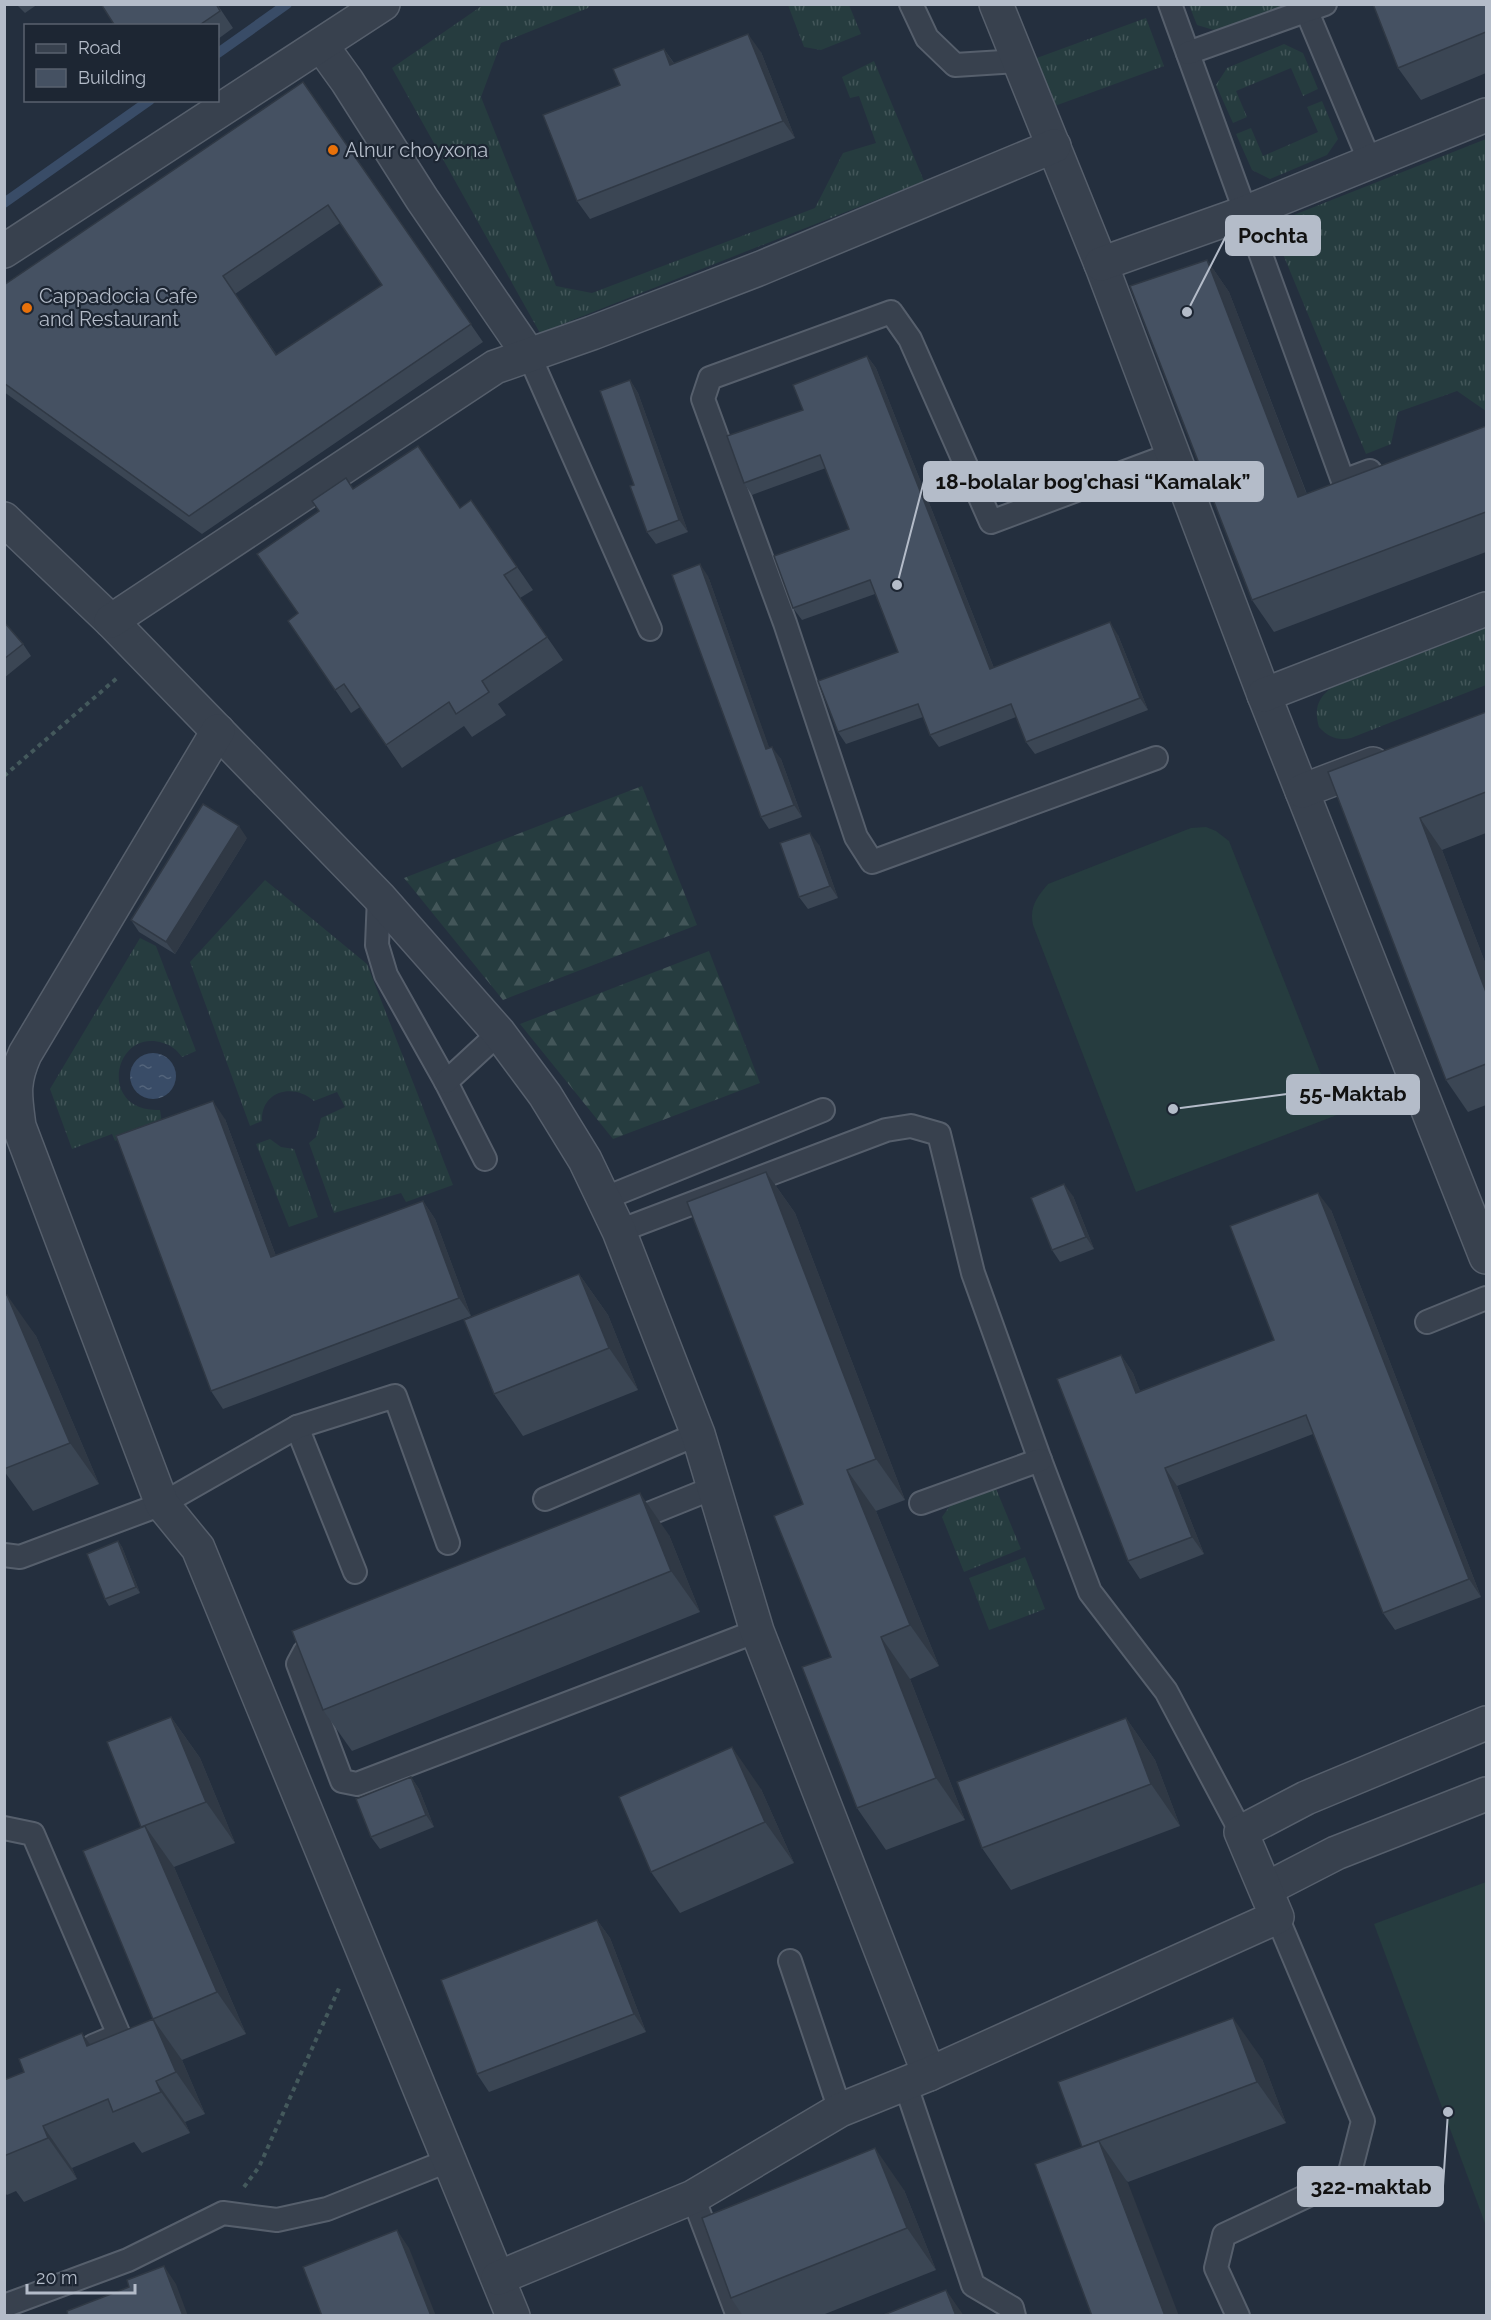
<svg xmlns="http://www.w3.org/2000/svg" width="1491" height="2320" viewBox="0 0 1491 2320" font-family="Raleway,sans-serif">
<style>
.grass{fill:url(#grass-tufts)}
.forest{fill:url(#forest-firs)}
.garden{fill:#263c3f}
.water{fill:url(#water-ripples)}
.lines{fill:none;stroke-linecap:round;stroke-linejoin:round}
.stream{stroke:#394c67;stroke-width:10}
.lane-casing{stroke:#565f6c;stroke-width:26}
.street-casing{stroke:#565f6c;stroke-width:36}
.path{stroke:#44595c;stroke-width:4;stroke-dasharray:4.5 4.5;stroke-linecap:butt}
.lane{stroke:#38414e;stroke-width:22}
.street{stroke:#38414e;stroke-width:33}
.wall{fill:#3b4654;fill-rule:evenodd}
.shaded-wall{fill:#303945}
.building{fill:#455162;stroke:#303945;stroke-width:1.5;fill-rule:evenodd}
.food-dot{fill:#e8710a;stroke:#1d2633;stroke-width:2}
.labels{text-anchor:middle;stroke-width:4.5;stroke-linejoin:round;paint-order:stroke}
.poi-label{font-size:20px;fill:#b4bcc9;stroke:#1d2633;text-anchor:start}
.leader{fill:none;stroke:#b4bcc9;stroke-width:2}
.callout-dot{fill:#b4bcc9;stroke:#1d2633;stroke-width:2}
.callout{fill:#b4bcc9;stroke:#b4bcc9;stroke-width:2}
.callout-label{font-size:21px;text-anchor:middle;font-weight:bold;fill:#111}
</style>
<defs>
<pattern id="grass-tufts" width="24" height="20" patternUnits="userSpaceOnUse" patternTransform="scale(1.5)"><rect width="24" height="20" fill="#263c3f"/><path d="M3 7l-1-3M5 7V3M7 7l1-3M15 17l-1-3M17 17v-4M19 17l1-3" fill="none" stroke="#435659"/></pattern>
<pattern id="forest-firs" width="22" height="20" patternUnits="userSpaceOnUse" patternTransform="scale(1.5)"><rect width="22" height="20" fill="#263c3f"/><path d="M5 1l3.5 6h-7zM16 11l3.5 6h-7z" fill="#435659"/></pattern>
<pattern id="water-ripples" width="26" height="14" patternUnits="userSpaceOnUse" patternTransform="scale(1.5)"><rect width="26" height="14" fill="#394c67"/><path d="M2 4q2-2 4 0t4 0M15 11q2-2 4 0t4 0" fill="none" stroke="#53647b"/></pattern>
</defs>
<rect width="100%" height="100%" fill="#242f3e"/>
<g class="grass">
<path d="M483 5H590L588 8 501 43 481 97 556 286 592 293 815 208 843 153 876 143 859 96 850 98 842 77 874 61 924 181 540 333 392 68Z"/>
<path d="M788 5H849L861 34 821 50 804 47Z"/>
<path d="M1189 5H1289L1217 31 1197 25Z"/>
<path d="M1146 18 1164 66 1052 107 1034 59Z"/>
<path d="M1284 44 1303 53 1318 89 1303 96 1291 68 1236 91 1247 117 1233 123 1216 85 1227 68Z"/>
<path d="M1322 101 1338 139 1327 155 1270 179 1252 170 1236 134 1251 128 1263 156 1318 132 1307 107Z"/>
<path d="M1486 139V411L1457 391 1398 412 1391 444 1366 454 1275 235 1281 220Z"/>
<path d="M1486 628V685L1351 738C1338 741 1328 737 1319 727 1314 710 1317 699 1331 688Z"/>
<path d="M265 880 367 964 453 1185 406 1202 401 1193 334 1213 309 1143 316 1137 321 1118 345 1107 337 1092 314 1101C294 1083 261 1090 262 1121L250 1126 190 962Z"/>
<path d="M140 938 156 946 196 1051 182 1057C177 1050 171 1045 163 1043 114 1027 96 1112 160 1110L162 1124 115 1141 112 1134 72 1149 50 1089Z"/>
<path d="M270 1139 281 1147 294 1149 318 1217 289 1227 256 1144Z"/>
<path d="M994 1484 1021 1549 964 1572 942 1517 955 1499Z"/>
<path d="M1025 1557 1045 1609 989 1630 969 1578Z"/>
</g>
<g class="forest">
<path d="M642 786 697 925 503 1000 404 878Z"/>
<path d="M709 951 760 1083 613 1139 520 1024Z"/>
</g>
<g class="garden">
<path d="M1206 827 1216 831 1229 841 1337 1115 1136 1192 1033 925C1029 907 1037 897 1048 884L1191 828Z"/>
<path d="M1486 1882V2226L1374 1924Z"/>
</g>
<circle class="water" cx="153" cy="1076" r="23"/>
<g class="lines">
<g class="stream">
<path d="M218 53 287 4"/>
<path d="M4 203 150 100"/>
</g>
<defs>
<g id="lane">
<path d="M911 4 927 38 955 65 1019 61"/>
<path d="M1170 4 1343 481 1370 471"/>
<path d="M1307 12 1370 162"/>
<path d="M1188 53 1325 4"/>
<path d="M529 355 650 629"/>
<path d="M1156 758 872 862 856 837 785 623 703 399 710 378 891 312 910 339 991 522 1173 454"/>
<path d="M379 897 377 945 386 975 446 1082 485 1159"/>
<path d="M446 1082 499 1033"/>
<path d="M603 1199 823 1110"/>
<path d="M619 1231 886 1130 911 1126 939 1134 973 1273 1040 1460 1090 1592 1166 1691 1241 1832"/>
<path d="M1427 1322 1486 1298"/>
<path d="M297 1427 355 1572"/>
<path d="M545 1499 698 1434"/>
<path d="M921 1503 1040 1460"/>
<path d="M626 1523 713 1488"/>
<path d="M4 1555 20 1557 162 1504 297 1427 395 1396 448 1543"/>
<path d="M328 1642 305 1651 298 1664 342 1781 357 1784 757 1631"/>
<path d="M4 1828 33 1834 119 2035 93 2046"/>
<path d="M790 1961 840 2110"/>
<path d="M905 2083 973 2285 1012 2308 1014 2316"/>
<path d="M693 2197 738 2316"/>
<path d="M4 2306 128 2260 223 2213 277 2220 327 2209 450 2160"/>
<path d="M1238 2316 1216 2268 1224 2235 1349 2176 1363 2121 1277 1917"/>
</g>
<g id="street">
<path d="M996 4 1101 264 1264 695 1486 1257"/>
<path d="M321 45 347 81 422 199 529 355"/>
<path d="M4 251 383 4"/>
<path d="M1101 264 1247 212 1486 115"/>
<path d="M4 519 111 621 379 897 499 1033 545 1095 585 1160 619 1231 698 1434 757 1631 929 2074"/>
<path d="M111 621 495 367 592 333 761 268 1054 146"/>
<path d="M1264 695 1486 609"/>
<path d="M218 731 25 1054C12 1083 15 1096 19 1126L162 1504 198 1548 513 2316"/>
<path d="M1302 791 1373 764"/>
<path d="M1266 1889 1336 1853 1486 1794"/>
<path d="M498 2278 693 2197 840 2110 929 2074 1277 1917 1241 1832 1306 1798 1486 1723"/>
</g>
</defs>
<use href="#lane" class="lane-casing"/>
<use href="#street" class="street-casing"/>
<g class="path">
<path d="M4 776 117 678"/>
<path d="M244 2187 259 2167 340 1986"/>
</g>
<use href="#lane" class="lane"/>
<use href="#street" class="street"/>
</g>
<g class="wall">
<path d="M16 4H38L25 13Z"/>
<path d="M101 4H217L233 28 218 39V26H115Z"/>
<path d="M1486 4V73L1421 100 1398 68Z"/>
<path d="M664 49 674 63 761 52 795 138 590 219 577 201 620 85Z"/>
<path d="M303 82 483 342 202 534 4 392V285ZM340 223 382 285 277 355 235 294Z"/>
<path d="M1207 260 1229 292 1307 494 1486 426V552L1274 632 1252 600Z"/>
<path d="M867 356 876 368 994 668 1118 635 1148 710 1035 754 1026 742 1016 717 939 747 930 735 923 717 846 744 838 732 898 652 875 594 802 620 793 608 849 529 826 468 752 495 744 483 803 410Z"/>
<path d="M630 380 638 393 688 532 656 544 647 532Z"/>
<path d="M353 489 460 508 471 500 533 590 520 598 563 660 498 704 506 715 472 737 464 726 402 768 360 707 351 713 288 621 298 613Z"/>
<path d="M708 576 769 748 781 759 802 817 769 829 761 817Z"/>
<path d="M4 622 23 644 31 656 4 678Z"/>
<path d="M1486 712V833L1442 850 1486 965V1105L1468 1112 1446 1080 1328 772Z"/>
<path d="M247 838 175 954 139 932 131 920Z"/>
<path d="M819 845 838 898 808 909 799 897Z"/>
<path d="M225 1119 276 1256 423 1201 435 1219 471 1316 223 1409 211 1391Z"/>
<path d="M766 1172 795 1213 905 1500 876 1511 939 1666 910 1679 965 1820 886 1850 857 1808 803 1504Z"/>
<path d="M1073 1196 1094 1249 1060 1262 1052 1250Z"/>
<path d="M1331 1210 1481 1597 1395 1630 1383 1613 1313 1434 1177 1486 1204 1554 1140 1579 1128 1561 1121 1355 1133 1373 1140 1391 1274 1340Z"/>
<path d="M579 1274 608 1315 638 1390 523 1436 494 1394Z"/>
<path d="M4 1296 36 1336 99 1484 33 1511 4 1471Z"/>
<path d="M669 1535 700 1612 352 1751 323 1710Z"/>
<path d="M118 1541 122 1547 140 1593 109 1606 105 1599Z"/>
<path d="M171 1717 200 1758 235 1843 174 1867 246 2034 182 2060 205 2114 185 2122 190 2133 142 2153 134 2142 72 2168 77 2179 24 2202 16 2191 7 2195 4 2192V2080L24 2072 82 2033 90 2045 153 2019 141 1828Z"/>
<path d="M1126 1718 1155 1760 1180 1826 1011 1890 982 1848Z"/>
<path d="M411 1777 419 1789 434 1827 380 1849 371 1837Z"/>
<path d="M761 1789 794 1863 680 1913 651 1872Z"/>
<path d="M597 1920 610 1938 646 2032 489 2092 477 2074Z"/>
<path d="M1262 2059 1286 2123 1128 2182 1083 2147Z"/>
<path d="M904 2190 936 2270 820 2316H743L731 2298Z"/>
</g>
<g class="shaded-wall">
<path d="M748 34 761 52 795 138 783 121Z"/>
<path d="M664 49 676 67 670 65Z"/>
<path d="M1207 260 1229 292 1320 529 1298 497Z"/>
<path d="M867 356 876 368 999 681 990 669Z"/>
<path d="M630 380 638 393 688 532 679 520Z"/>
<path d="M700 564 708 576 774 761 766 749Z"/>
<path d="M1110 622 1118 635 1148 710 1140 698Z"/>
<path d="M772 747 781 759 802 817 794 805Z"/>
<path d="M1420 818 1442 850 1486 965V992Z"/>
<path d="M239 826 247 838 175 954 166 942Z"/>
<path d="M810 833 819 845 838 898 830 886Z"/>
<path d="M213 1101 225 1119 283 1275 271 1257Z"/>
<path d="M766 1172 795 1213 905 1500 876 1459Z"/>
<path d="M1064 1184 1073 1196 1094 1249 1086 1237Z"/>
<path d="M1318 1193 1331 1210 1481 1597 1469 1579Z"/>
<path d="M423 1201 435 1219 471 1316 459 1298Z"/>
<path d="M579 1274 608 1315 638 1390 609 1348Z"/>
<path d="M7 1295 36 1336 99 1484 70 1443Z"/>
<path d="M1121 1355 1133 1373 1148 1411 1136 1393Z"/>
<path d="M1165 1468 1177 1486 1204 1554 1192 1537Z"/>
<path d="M847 1470 876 1511 939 1666 910 1625Z"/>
<path d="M640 1493 669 1535 700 1612 671 1571Z"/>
<path d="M118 1541 122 1547 140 1593 136 1587Z"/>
<path d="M881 1637 910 1679 965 1820 936 1778Z"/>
<path d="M171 1717 200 1758 235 1843 206 1802Z"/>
<path d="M1126 1718 1155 1760 1180 1826 1151 1784Z"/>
<path d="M732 1747 761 1789 794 1863 765 1822Z"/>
<path d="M411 1777 419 1789 434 1827 426 1815Z"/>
<path d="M145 1826 174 1867 246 2034 217 1992Z"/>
<path d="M597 1920 610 1938 646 2032 634 2014Z"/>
<path d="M1233 2018 1262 2059 1286 2123 1257 2082Z"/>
<path d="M153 2019 182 2060 205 2114 176 2072Z"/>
<path d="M82 2033 111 2074 87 2046Z"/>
<path d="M156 2081 185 2122 190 2133 161 2092Z"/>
<path d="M43 2126 72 2168 77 2179 48 2138Z"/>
<path d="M1099 2141 1128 2183 1179 2316H1165Z"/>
<path d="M875 2148 904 2190 936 2270 907 2228Z"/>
<path d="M397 2230 409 2248 436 2316H431Z"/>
<path d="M164 2266 176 2284 188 2316H183Z"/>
<path d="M946 2290 964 2316H956Z"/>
</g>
<g class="building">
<path d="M101 4H216L220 11 198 26H115Z"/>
<path d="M1373 4H1486V32L1398 68Z"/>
<path d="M748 34 783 121 577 201 543 115 620 85 613 69 664 49 670 65Z"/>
<path d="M303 82 471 324 189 516 4 383V285ZM328 205 382 285 276 355 223 276Z"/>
<path d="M1207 260 1298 497 1486 426V512L1252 600 1130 286Z"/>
<path d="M867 356 990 669 1110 622 1140 698 1026 742 1011 704 930 735 918 704 838 732 818 681 898 652 870 580 793 608 774 556 849 529 820 455 744 483 727 436 803 410 793 385Z"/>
<path d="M630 380 679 520 647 532 630 486 634 485 600 391Z"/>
<path d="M418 446 460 508 471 500 517 567 504 575 547 637 482 681 489 692 456 714 449 702 386 745 344 684 335 690 288 621 298 613 257 554 319 511 312 501 346 478 353 489Z"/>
<path d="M700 564 766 749 772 747 794 805 761 817 672 575Z"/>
<path d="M4 622 23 644 4 659Z"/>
<path d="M1486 712V792L1420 818 1486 992V1064L1446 1080 1328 772Z"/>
<path d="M203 804 239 826 166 942 131 920Z"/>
<path d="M810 833 830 886 799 897 780 843Z"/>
<path d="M213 1101 271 1257 423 1201 459 1298 211 1391 116 1136Z"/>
<path d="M766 1172 876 1459 847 1470 910 1625 881 1637 936 1778 857 1808 802 1667 831 1657 774 1516 803 1504 687 1202Z"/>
<path d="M1064 1184 1086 1237 1052 1250 1031 1198Z"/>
<path d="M1318 1193 1469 1579 1383 1613 1306 1415 1165 1468 1192 1537 1128 1561 1057 1379 1121 1355 1136 1393 1274 1340 1230 1226Z"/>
<path d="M579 1274 609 1348 494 1394 464 1320Z"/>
<path d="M7 1295 70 1443 4 1469V1296Z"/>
<path d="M640 1493 671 1571 323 1710 292 1631Z"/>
<path d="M118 1541 136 1587 105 1599 87 1554Z"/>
<path d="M171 1717 206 1802 141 1827 107 1742Z"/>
<path d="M1126 1718 1151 1784 982 1848 957 1782Z"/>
<path d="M732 1747 765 1822 651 1872 619 1797Z"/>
<path d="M411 1777 426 1815 371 1837 356 1799Z"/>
<path d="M145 1826 217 1992 153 2019 83 1851Z"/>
<path d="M597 1920 634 2014 477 2074 441 1980Z"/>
<path d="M1233 2018 1257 2082 1082 2147 1058 2082Z"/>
<path d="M153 2019 176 2072 156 2081 161 2092 113 2112 108 2099 43 2126 48 2138 4 2156V2080L24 2072 19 2059 82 2033 87 2046Z"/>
<path d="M1099 2141 1165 2316H1092L1035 2164Z"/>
<path d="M875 2148 907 2228 731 2298 702 2218Z"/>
<path d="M397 2230 431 2316H322L303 2267Z"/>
<path d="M164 2266 183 2316H68L67 2311 129 2287 127 2280Z"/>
<path d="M946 2290 956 2316H881Z"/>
</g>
<g class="food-dot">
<circle cx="333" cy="150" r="6"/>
<circle cx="27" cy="308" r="6"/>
</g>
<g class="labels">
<g class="poi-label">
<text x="345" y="157">Alnur choyxona</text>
<text x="39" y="303">Cappadocia Cafe<tspan x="39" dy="23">and Restaurant</tspan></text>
</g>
</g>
<path class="leader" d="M1187 312L1226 236M897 585L924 481M1173 1109L1287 1094M1448 2112L1443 2186"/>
<g class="callout-dot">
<circle cx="1187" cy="312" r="6"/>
<circle cx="897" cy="585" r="6"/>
<circle cx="1173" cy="1109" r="6"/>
<circle cx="1448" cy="2112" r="6"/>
</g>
<g class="callout">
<rect x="1226" y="216" width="94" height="39" rx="6"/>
<rect x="924" y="462" width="339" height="39" rx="6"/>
<rect x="1287" y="1075" width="132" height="39" rx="6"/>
<rect x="1298" y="2167" width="145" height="39" rx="6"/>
</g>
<g class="callout-label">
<text x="1273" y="243">Pochta</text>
<text x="1093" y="489">18-bolalar bog'chasi “Kamalak”</text>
<text x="1353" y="1101">55-Maktab</text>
<text x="1371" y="2194">322-maktab</text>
</g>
<rect width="1491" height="2320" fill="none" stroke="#b4bcc9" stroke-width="12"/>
<rect x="24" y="24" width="195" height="78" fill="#1d2633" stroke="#59626f" stroke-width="1.5"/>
<rect x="36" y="44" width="30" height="9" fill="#38414e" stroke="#59626f" stroke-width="1.5"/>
<text x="78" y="54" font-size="18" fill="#b4bcc9">Road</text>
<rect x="36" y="69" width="30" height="18" fill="#455162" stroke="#59626f" stroke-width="1.5"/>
<text x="78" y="84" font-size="18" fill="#b4bcc9">Building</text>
<path d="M27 2284v9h108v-9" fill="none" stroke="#b4bcc9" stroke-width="3"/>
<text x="36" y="2284" font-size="18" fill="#b4bcc9" stroke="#1d2633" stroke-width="4.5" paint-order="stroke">20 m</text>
</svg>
